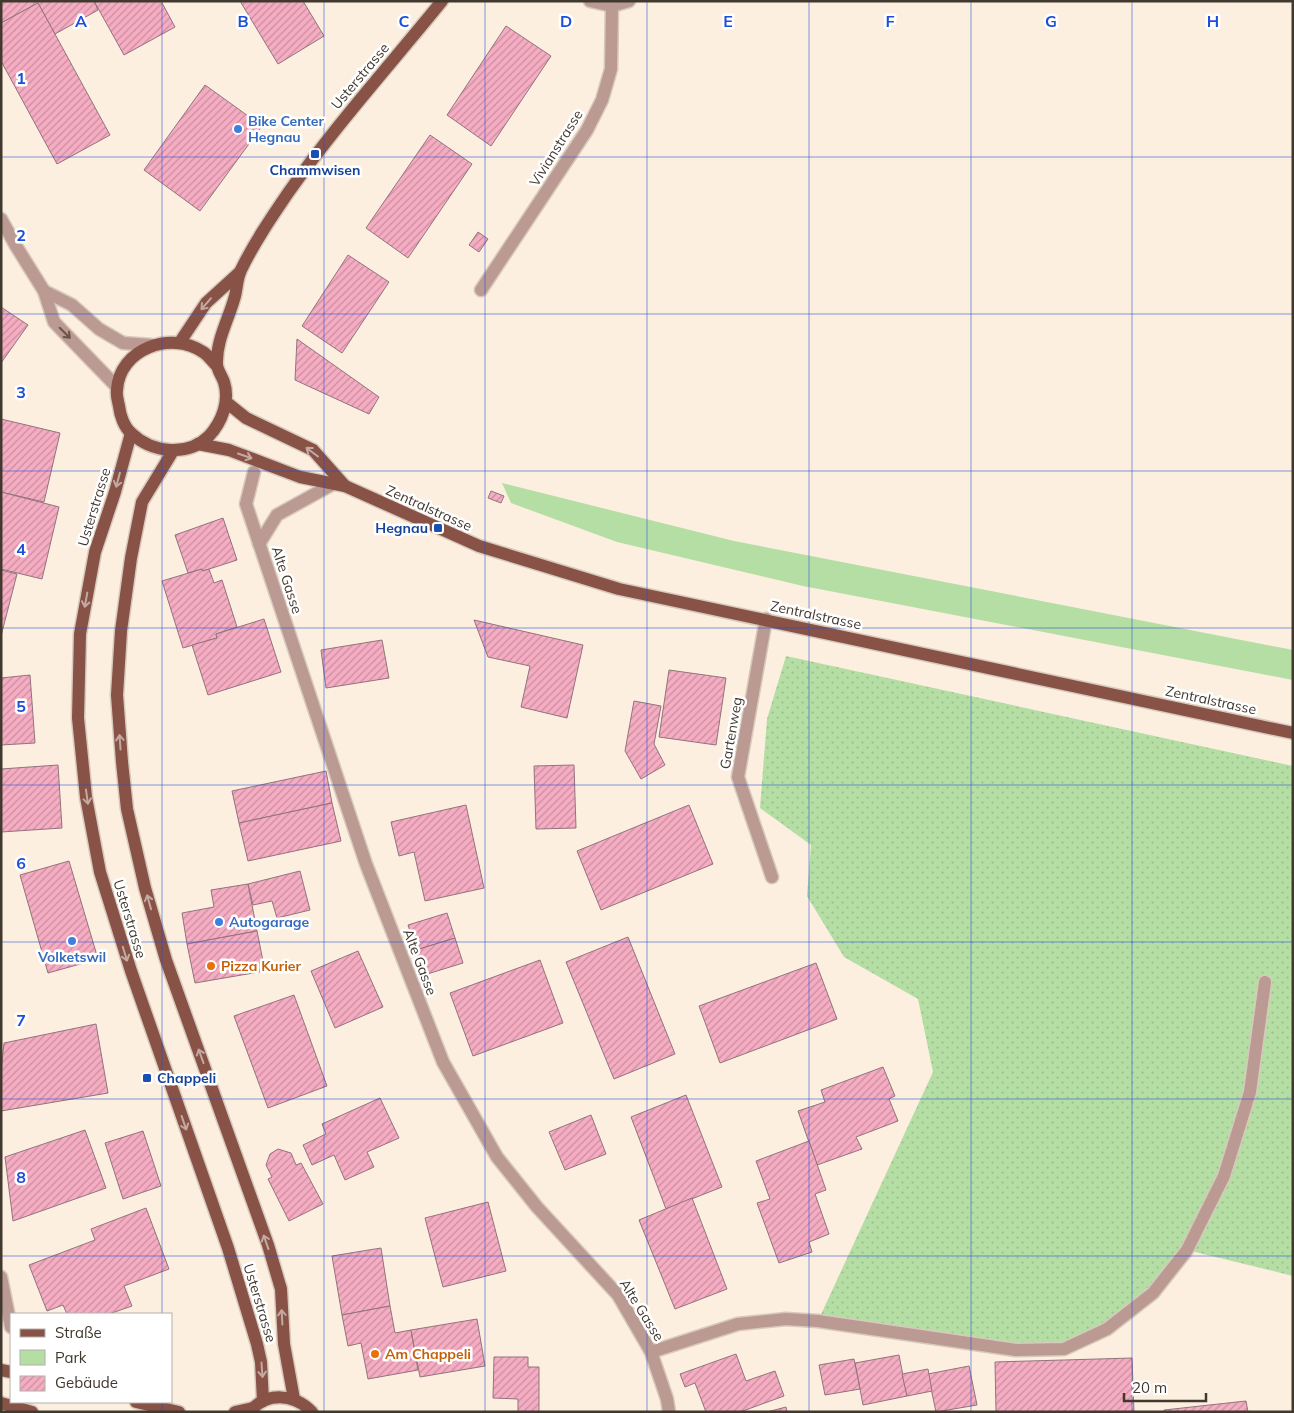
<svg xmlns="http://www.w3.org/2000/svg" width="1294" height="1413" viewBox="0 0 1294 1413" font-family="Mulish,sans-serif">
<style>
.green{fill:#b5dea4}
.garden{fill:url(#garden-dots)}
.building{fill:url(#building-hatch);stroke:#92737c}
.lines{fill:none;stroke-linecap:round;stroke-linejoin:round}
.minor-casing{stroke:#d7cabc;stroke-width:15}
.major-casing{stroke:#d7cabc;stroke-width:15}
.minor{stroke:#bb9a93;stroke-width:12}
.major{stroke:#885246;stroke-width:12}
.oneway{stroke:#c4a8a2}
.oneway2{stroke:#66554c}
.grid{fill:none;stroke:#1d4ed8;stroke-width:1;stroke-opacity:0.55}
.shop-dot{fill:#3f7fe0;stroke:#fff;stroke-width:2}
.transit-dot{fill:#1a4fb4;stroke:#fff;stroke-width:2}
.food-dot{fill:#e8710a;stroke:#fff;stroke-width:2}
.labels{text-anchor:middle;stroke-width:5;stroke-linejoin:round;paint-order:stroke}
.street-label{font-size:14px;fill:#41382e;stroke:#fff}
.shop-label{font-size:14px;font-weight:bold;fill:#366cbe;stroke:#fff;text-anchor:start}
.transit-label{font-size:14px;font-weight:bold;fill:#164399;stroke:#fff}
.food-label{font-size:14px;font-weight:bold;fill:#c56008;stroke:#fff;text-anchor:start}
.grid-label{font-size:16px;text-anchor:middle;font-weight:bold;fill:#1d4ed8;stroke:#fff;stroke-width:5;stroke-linejoin:round;paint-order:stroke}
</style>
<defs>
<pattern id="garden-dots" width="8" height="8" patternUnits="userSpaceOnUse" patternTransform="scale(1.25)"><rect width="8" height="8" fill="#b5dea4"/><path d="M2 2h.1M6 6h.1" fill="none" stroke="#9dbf8e" stroke-width="1.8" stroke-linecap="round"/></pattern>
<pattern id="building-hatch" width="6" height="6" patternUnits="userSpaceOnUse" patternTransform="scale(1.25)"><rect width="6" height="6" fill="#f6adc3"/><path d="M-1 1l2-2M0 6l6-6M5 7l2-2" fill="none" stroke="#c98e9f"/></pattern>
</defs>
<rect width="100%" height="100%" fill="#fcefe0"/>
<path class="green" d="M502 483 734 541 1288 649 1293 650V680L803 586 617 542 511 503Z"/>
<path class="garden" d="M786 656 1293 766V1276L1187 1250 1153 1293 1064 1349 1016 1350 818 1321 933 1072 918 999 844 957 807 896 811 845 760 808 767 719Z"/>
<g class="building">
<path d="M1 1H94L98 10 55 34 38 3 1 23Z"/>
<path d="M94 1H161L175 27 124 55Z"/>
<path d="M240 1H303L324 36 278 64Z"/>
<path d="M38 3 110 135 57 164 1 61V23Z"/>
<path d="M506 26 551 56 491 146 447 115Z"/>
<path d="M205 85 262 126 200 211 144 170Z"/>
<path d="M430 135 472 164 408 258 366 228Z"/>
<path d="M478 232 488 239 479 252 469 245Z"/>
<path d="M348 255 389 282 342 353 302 326Z"/>
<path d="M1 307 28 325 1 363Z"/>
<path d="M297 339 379 397 369 414 295 380Z"/>
<path d="M1 419 60 433 44 502 1 492Z"/>
<path d="M491 491 504 496 501 503 488 498Z"/>
<path d="M1 492 59 507 42 579 1 569Z"/>
<path d="M223 518 237 560 203 571 202 569 188 573 175 535Z"/>
<path d="M202 569 203 571 209 569 214 583 222 580 237 627 216 634 217 638 183 648 162 581Z"/>
<path d="M1 570 17 574 1 636Z"/>
<path d="M264 619 281 672 208 695 192 645 217 638 216 634Z"/>
<path d="M474 620 583 645 567 718 521 707 530 666 488 657Z"/>
<path d="M382 640 389 678 326 688 321 650Z"/>
<path d="M669 670 726 678 716 745 659 737Z"/>
<path d="M30 675 35 743 1 745V678Z"/>
<path d="M634 701 661 706 654 744 665 765 641 779 625 751Z"/>
<path d="M58 765 62 828 1 832V769Z"/>
<path d="M574 765 576 828 536 829 534 766Z"/>
<path d="M326 771 332 803 239 823 232 791Z"/>
<path d="M332 803 341 841 248 861 239 823Z"/>
<path d="M466 805 484 888 425 901 414 852 399 856 391 822Z"/>
<path d="M689 805 713 864 601 910 577 851Z"/>
<path d="M69 861 98 959 48 973 20 875Z"/>
<path d="M300 871 310 910 277 918 272 901 253 905 248 884Z"/>
<path d="M248 884 257 931 187 944 182 913 214 907 211 890Z"/>
<path d="M447 913 455 938 416 950 408 925Z"/>
<path d="M257 931 265 971 195 983 187 944Z"/>
<path d="M628 937 675 1054 614 1079 566 962Z"/>
<path d="M455 938 463 963 424 975 416 950Z"/>
<path d="M358 951 383 1007 335 1028 311 971Z"/>
<path d="M540 960 563 1023 473 1056 450 993Z"/>
<path d="M816 963 837 1019 720 1063 699 1006Z"/>
<path d="M294 995 327 1086 268 1108 234 1016Z"/>
<path d="M96 1024 108 1093 1 1111V1071L4 1043Z"/>
<path d="M883 1067 895 1096 889 1099 898 1121 856 1137 862 1149 817 1165 798 1111 825 1102 821 1090Z"/>
<path d="M686 1095 722 1187 666 1209 631 1117Z"/>
<path d="M380 1098 399 1138 367 1152 374 1167 345 1180 334 1155 312 1165 303 1145 326 1134 322 1124Z"/>
<path d="M591 1115 606 1154 565 1170 549 1132Z"/>
<path d="M85 1130 106 1188 13 1221 5 1157Z"/>
<path d="M143 1131 161 1186 123 1199 105 1143Z"/>
<path d="M809 1141 826 1190 815 1194 829 1234 809 1242 812 1252 779 1263 757 1203 770 1199 756 1161Z"/>
<path d="M278 1149 291 1153 296 1165 301 1163 323 1204 289 1221 268 1179 272 1177 266 1165 270 1154Z"/>
<path d="M692 1198 727 1289 675 1309 639 1220Z"/>
<path d="M488 1202 506 1271 443 1287 425 1218Z"/>
<path d="M146 1208 169 1269 124 1286 132 1306 109 1314H67L63 1305 47 1311 29 1265 95 1240 91 1229Z"/>
<path d="M381 1248 390 1306 342 1315 332 1256Z"/>
<path d="M390 1306 395 1333 411 1330 418 1370 368 1379 361 1343 348 1346 342 1315Z"/>
<path d="M477 1319 485 1366 420 1377 411 1330Z"/>
<path d="M736 1354 746 1381 775 1371 784 1396 740 1412H706L695 1383 685 1387 680 1374Z"/>
<path d="M899 1355 907 1396 863 1405 855 1363Z"/>
<path d="M494 1357H528V1367H539V1412H518V1399L493 1398Z"/>
<path d="M1132 1358 1134 1412H996L995 1362Z"/>
<path d="M854 1359 860 1389 825 1395 819 1365Z"/>
<path d="M969 1366 977 1405 936 1412 928 1374Z"/>
<path d="M928 1369 932 1391 907 1396 902 1374Z"/>
<path d="M1246 1401 1248 1412H1164V1410Z"/>
<path d="M786 1407 787 1412H767Z"/>
</g>
<g class="lines">
<defs>
<g id="minor">
<path d="M590 1 612 6 629 1"/>
<path d="M1 219 16 246 44 291 54 322 117 387"/>
<path d="M481 290 587 130 602 100 611 69 612 6"/>
<path d="M44 291 72 305 99 329 123 343 151 345"/>
<path d="M254 472 246 504 366 864 443 1062 497 1157 537 1207 618 1295 651 1352 667 1399 669 1412"/>
<path d="M259 544 277 515 333 484"/>
<path d="M766 619 738 777 772 877"/>
<path d="M1 1277 11 1327"/>
<path d="M651 1352 738 1324 786 1319 818 1321 1016 1350 1064 1349 1107 1329 1153 1293 1187 1250 1224 1176 1250 1092 1265 982"/>
</g>
<g id="major">
<path d="M180 342 206 303 240 272"/>
<path d="M217 366C212 361 208 355 203 352 171 330 119 349 117 390 116 395 118 401 119 406 120 415 124 427 131 433 152 453 188 457 209 436 222 422 230 401 224 382 222 376 217 370 217 364 216 340 229 319 235 296 237 288 237 278 241 270 254 243 271 218 288 193 335 126 390 65 442 1"/>
<path d="M226 402 246 418 313 450 345 486"/>
<path d="M131 433 115 492 95 552 80 634 78 718 86 797 100 872 131 971 228 1248 257 1344 261 1362 263 1401"/>
<path d="M198 444 229 450 300 477 345 486 479 546 619 589 1293 733"/>
<path d="M173 451 142 502 131 558 121 631 117 695 122 762 127 809 145 888 166 960 268 1245 281 1289 284 1344 294 1399"/>
<path d="M1 1370 11 1372"/>
<path d="M136 1402 179 1412"/>
<path d="M1 1403 32 1412"/>
<path d="M235 1412 253 1408"/>
<path d="M250 1412C266 1391 295 1394 312 1412"/>
</g>
</defs>
<use href="#minor" class="minor-casing"/>
<use href="#major" class="major-casing"/>
<use href="#minor" class="minor"/>
<use href="#major" class="major"/>
</g>
<defs><path id="oneway-shaft" d="M-6 0H5M1.5-3L5.5 0L1.5 3" fill="none" stroke-width="1.6" stroke-linecap="round" stroke-linejoin="round" transform="scale(1.25)"/></defs>
<g class="oneway">
<use href="#oneway-shaft" transform="translate(206 304) rotate(131)"/>
<use href="#oneway-shaft" transform="translate(312 452) rotate(-143)"/>
<use href="#oneway-shaft" transform="translate(245 456) rotate(19)"/>
<use href="#oneway-shaft" transform="translate(118 480) rotate(105)"/>
<use href="#oneway-shaft" transform="translate(86 600) rotate(100)"/>
<use href="#oneway-shaft" transform="translate(120 742) rotate(-94)"/>
<use href="#oneway-shaft" transform="translate(87 797) rotate(82)"/>
<use href="#oneway-shaft" transform="translate(149 902) rotate(-106)"/>
<use href="#oneway-shaft" transform="translate(125 954) rotate(73)"/>
<use href="#oneway-shaft" transform="translate(201 1056) rotate(-110)"/>
<use href="#oneway-shaft" transform="translate(184 1123) rotate(71)"/>
<use href="#oneway-shaft" transform="translate(266 1242) rotate(-109)"/>
<use href="#oneway-shaft" transform="translate(282 1317) rotate(-93)"/>
<use href="#oneway-shaft" transform="translate(262 1370) rotate(86)"/>
</g>
<use class="oneway2" href="#oneway-shaft" transform="translate(65 333) rotate(45)"/>
<path class="grid" d="M162 1V1314M324 1V1412M485 1V1412M647 1V1412M809 1V1412M971 1V1412M1132 1V1412M1 157H1293M1 314H1293M1 471H1293M1 628H1293M1 785H1293M1 942H1293M1 1099H1293M1 1256H1293M162 1402V1412"/>
<g class="shop-dot">
<circle cx="238" cy="129" r="5"/>
<circle cx="219" cy="922" r="5"/>
<circle cx="72" cy="941" r="5"/>
</g>
<g class="transit-dot">
<rect x="310" y="149" width="10" height="10" rx="2.5"/>
<rect x="433" y="523" width="10" height="10" rx="2.5"/>
<rect x="142" y="1073" width="10" height="10" rx="2.5"/>
</g>
<g class="food-dot">
<circle cx="211" cy="966" r="5"/>
<circle cx="375" cy="1354" r="5"/>
</g>
<g class="labels">
<g class="street-label">
<text transform="translate(360 76) rotate(-50)" y="5">Usterstrasse</text>
<text transform="translate(556 148) rotate(-58)" y="5">Vivianstrasse</text>
<text transform="translate(94 507) rotate(-73)" y="5">Usterstrasse</text>
<text transform="translate(429 508) rotate(24)" y="5">Zentralstrasse</text>
<text transform="translate(287 580) rotate(72)" y="5">Alte Gasse</text>
<text transform="translate(816 615) rotate(12)" y="5">Zentralstrasse</text>
<text transform="translate(1211 700) rotate(12)" y="5">Zentralstrasse</text>
<text transform="translate(731 733) rotate(-80)" y="5">Gartenweg</text>
<text transform="translate(130 919) rotate(73)" y="5">Usterstrasse</text>
<text transform="translate(420 962) rotate(69)" y="5">Alte Gasse</text>
<text transform="translate(260 1303) rotate(73)" y="5">Usterstrasse</text>
<text transform="translate(642 1310) rotate(58)" y="5">Alte Gasse</text>
</g>
<g class="shop-label">
<text x="248" y="126">Bike Center<tspan x="248" dy="16">Hegnau</tspan></text>
<text x="229" y="927">Autogarage</text>
<text x="72" y="962" text-anchor="middle">Volketswil</text>
</g>
<g class="transit-label">
<text x="315" y="175">Chammwisen</text>
<text x="428" y="533" text-anchor="end">Hegnau</text>
<text x="157" y="1083" text-anchor="start">Chappeli</text>
</g>
<g class="food-label">
<text x="221" y="971">Pizza Kurier</text>
<text x="385" y="1359">Am Chappeli</text>
</g>
</g>
<g class="grid-label">
<text x="81" y="27">A</text>
<text x="243" y="27">B</text>
<text x="404" y="27">C</text>
<text x="566" y="27">D</text>
<text x="728" y="27">E</text>
<text x="890" y="27">F</text>
<text x="1051" y="27">G</text>
<text x="1213" y="27">H</text>
<text x="21" y="84">1</text>
<text x="21" y="241">2</text>
<text x="21" y="398">3</text>
<text x="21" y="555">4</text>
<text x="21" y="712">5</text>
<text x="21" y="869">6</text>
<text x="21" y="1026">7</text>
<text x="21" y="1183">8</text>
</g>
<rect width="1294" height="1413" fill="none" stroke="#41382e" stroke-width="5"/>
<rect x="10" y="1313" width="162" height="90" fill="#ffffff" stroke="#b3afab"/>
<rect x="20" y="1329" width="25" height="8" fill="#885246" stroke="#b3afab"/>
<text x="55" y="1338" font-size="15" fill="#41382e">Straße</text>
<rect x="20" y="1350" width="25" height="15" fill="#b5dea4" stroke="#b3afab"/>
<text x="55" y="1363" font-size="15" fill="#41382e">Park</text>
<rect x="20" y="1376" width="25" height="15" fill="url(#building-hatch)" stroke="#b3afab"/>
<text x="55" y="1388" font-size="15" fill="#41382e">Gebäude</text>
<path d="M1124 1393v8h82v-8" fill="none" stroke="#41382e" stroke-width="2.5"/>
<text x="1132" y="1393" font-size="15" fill="#41382e" stroke="#ffffff" stroke-width="4" paint-order="stroke">20 m</text>
</svg>
